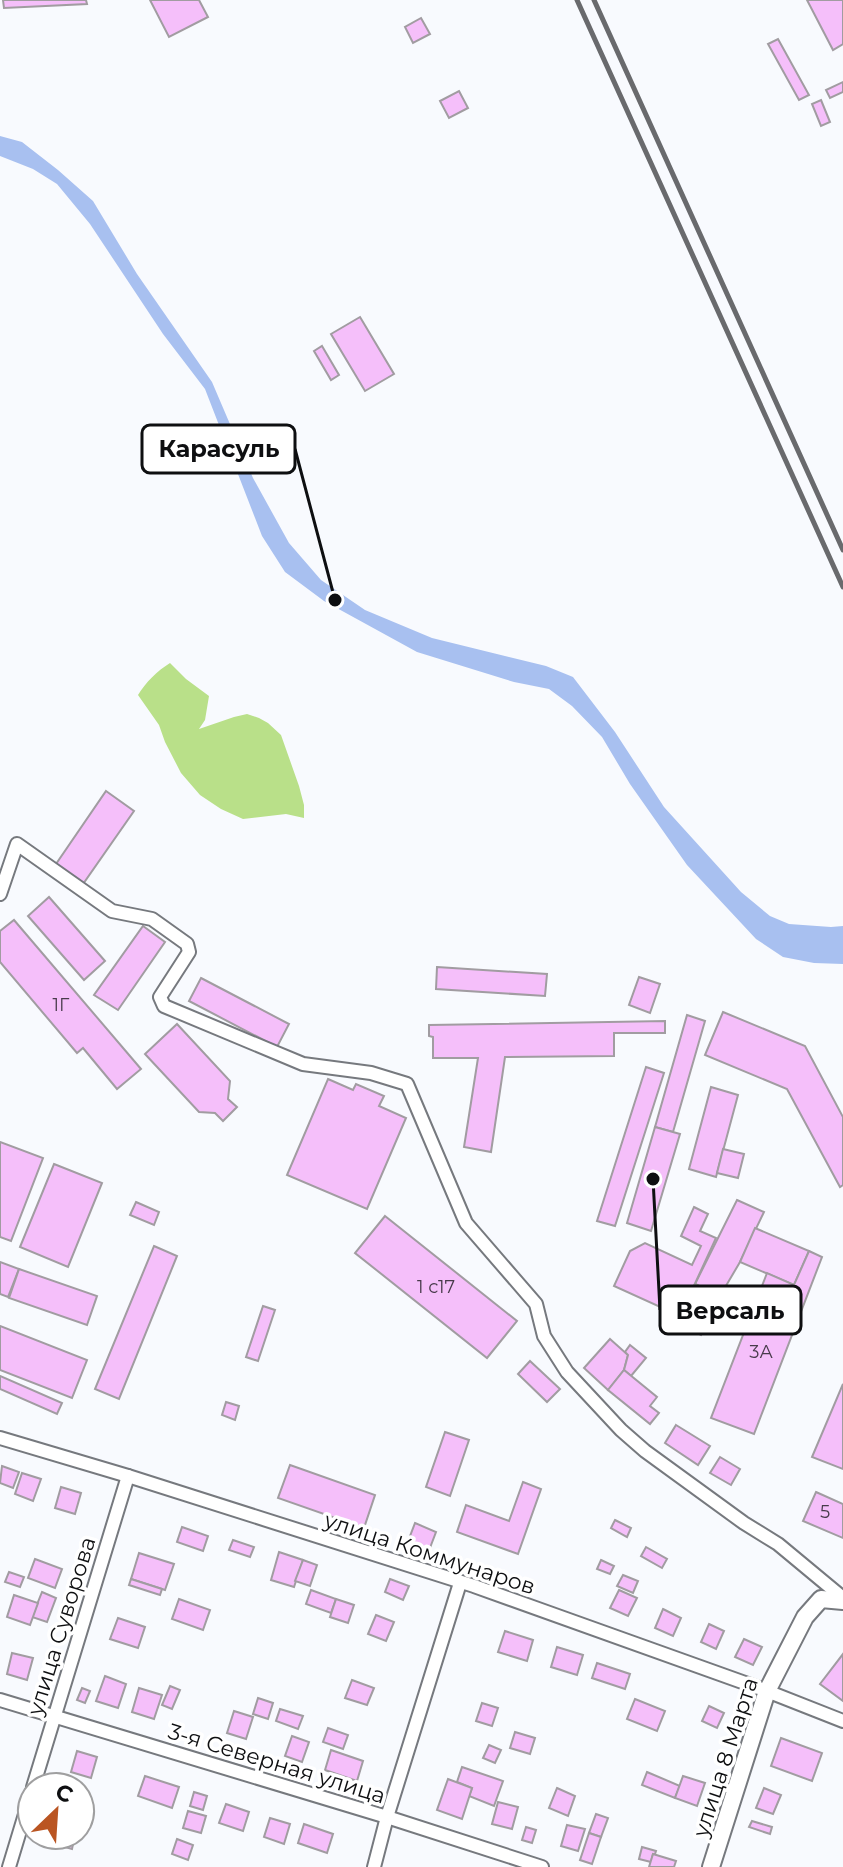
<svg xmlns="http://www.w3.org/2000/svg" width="843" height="1867" viewBox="0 0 843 1867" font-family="Montserrat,sans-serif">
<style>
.green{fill:#b9e089}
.water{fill:#a8c0f0}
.building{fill:#f5bffa;stroke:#a19ca1;stroke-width:2}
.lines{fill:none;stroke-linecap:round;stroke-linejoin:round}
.minor-casing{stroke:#76797e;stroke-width:16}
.tertiary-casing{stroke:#76797e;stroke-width:20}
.minor{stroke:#fff;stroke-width:12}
.tertiary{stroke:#fff;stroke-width:16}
.rail{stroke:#696a6d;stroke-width:5}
.labels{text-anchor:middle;stroke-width:7;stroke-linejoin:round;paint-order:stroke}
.number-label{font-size:18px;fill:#483b4b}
.street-label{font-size:22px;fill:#0e0f11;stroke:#fff}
.leader{fill:none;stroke:#0e0f11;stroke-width:3}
.callout-dot{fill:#0e0f11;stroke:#fff;stroke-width:3}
.callout{fill:#fff;stroke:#0e0f11;stroke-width:3}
.callout-label{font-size:24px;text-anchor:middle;font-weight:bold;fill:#0e0f11}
</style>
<rect width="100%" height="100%" fill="#f8fafe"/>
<path class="green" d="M170 663 186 679 209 696 205 720 199 729 234 717 247 714 259 718 268 723 281 735 299 786 304 805V818L286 814 243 819 221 809 200 795 181 773 165 742 159 725 138 695C146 682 157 671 170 663Z"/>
<path class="water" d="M0 136 22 142 58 170 93 201 137 274 212 382 253 478 289 543 321 580 365 610 432 638 546 666 573 677 615 732 664 807 741 892 770 916 789 924 831 927 843 926V964L814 963 783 957 756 939 687 865 630 784 602 737 572 706 549 689 514 682 417 652 324 601 285 572 262 536 205 389 163 334 90 224 57 184 33 169 0 156Z"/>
<g class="building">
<path d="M3 0H86L87 4 4 8Z"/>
<path d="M150 0H199L208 17 169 37Z"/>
<path d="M807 0H843V44L833 50Z"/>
<path d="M421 18 430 34 413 43 405 27Z"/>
<path d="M778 39 809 95 799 100 768 44Z"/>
<path d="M843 82V92L830 98 826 90Z"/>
<path d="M459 91 468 108 449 118 440 101Z"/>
<path d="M821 100 830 122 821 126 812 104Z"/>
<path d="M360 317 394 374 365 391 331 334Z"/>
<path d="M322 346 339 375 331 380 314 351Z"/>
<path d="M106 791 134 811 83 884 56 864Z"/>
<path d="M49 897 105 961 84 980 28 916Z"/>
<path d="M14 920 141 1069 117 1089 83 1048 77 1053 0 962V931Z"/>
<path d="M143 926 165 942 118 1010 94 995Z"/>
<path d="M437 967 547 974 545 996 436 989Z"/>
<path d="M639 977 660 984 650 1013 629 1005Z"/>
<path d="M201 978 289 1024 277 1047 189 1001Z"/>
<path d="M723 1012 805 1046 843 1117V1185L840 1187 787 1089 705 1055Z"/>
<path d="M687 1015 705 1021 673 1132 655 1127Z"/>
<path d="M665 1021V1033H614V1056L505 1057 491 1152 464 1147 478 1058H433V1037L429 1036V1025Z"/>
<path d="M177 1024 230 1081 228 1099 237 1107 223 1121 215 1113 199 1112 145 1054Z"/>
<path d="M646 1067 664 1073 615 1226 597 1221Z"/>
<path d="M328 1079 353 1090 356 1084 384 1096 379 1106 406 1118 367 1209 287 1175Z"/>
<path d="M711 1087 738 1095 716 1177 689 1169Z"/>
<path d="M655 1127 680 1134 651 1231 627 1223Z"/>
<path d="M0 1142 43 1158 11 1241 0 1237Z"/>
<path d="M723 1149 744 1154 738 1178 717 1173Z"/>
<path d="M54 1164 102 1183 68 1267 20 1247Z"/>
<path d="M737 1200 764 1212 740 1262 720 1296 695 1284Z"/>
<path d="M136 1202 159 1212 154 1225 130 1215Z"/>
<path d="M694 1207 708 1214 700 1231 716 1238 680 1316 614 1286 630 1251 645 1243 692 1265 701 1246 681 1236Z"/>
<path d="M385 1216 517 1321 487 1358 355 1253Z"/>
<path d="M755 1228 809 1251 794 1285 740 1262Z"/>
<path d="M154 1246 177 1256 119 1399 95 1389Z"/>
<path d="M809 1251 822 1257 754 1434 711 1418 767 1273 794 1285Z"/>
<path d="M0 1262 19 1269 8 1297 0 1294Z"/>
<path d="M19 1269 97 1296 87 1325 9 1298Z"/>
<path d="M695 1284 720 1296 701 1335 672 1321 680 1316Z"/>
<path d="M263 1306 275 1310 258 1361 246 1357Z"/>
<path d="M0 1326 87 1360 72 1398 0 1370Z"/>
<path d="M610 1339 628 1355 624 1370 608 1390 584 1368Z"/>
<path d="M630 1345 646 1358 631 1376 624 1370 628 1355 625 1352Z"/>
<path d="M530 1361 560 1389 547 1402 518 1374Z"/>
<path d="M624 1370 657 1397 650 1406 659 1413 650 1424 608 1390Z"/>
<path d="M0 1376 62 1403 57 1414 0 1389Z"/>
<path d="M843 1384V1469L812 1457Z"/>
<path d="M226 1402 239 1406 235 1420 222 1415Z"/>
<path d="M676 1425 710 1446 698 1465 665 1443Z"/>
<path d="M445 1432 469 1440 450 1496 426 1487Z"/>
<path d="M720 1457 740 1469 731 1485 710 1473Z"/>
<path d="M290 1465 375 1495 364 1528 278 1498Z"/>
<path d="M2 1466 19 1472 13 1488 0 1483Z"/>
<path d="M22 1473 41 1479 33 1501 15 1494Z"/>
<path d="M523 1482 541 1489 518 1554 457 1532 466 1505 509 1521Z"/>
<path d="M61 1487 81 1493 75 1514 55 1508Z"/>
<path d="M816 1492 843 1504V1538L803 1521Z"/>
<path d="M615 1520 631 1528 627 1537 611 1528Z"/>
<path d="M415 1523 436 1532 428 1553 407 1544Z"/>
<path d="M182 1527 208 1536 203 1551 177 1542Z"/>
<path d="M233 1540 254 1547 250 1557 229 1550Z"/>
<path d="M646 1547 667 1559 662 1568 641 1556Z"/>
<path d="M279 1552 303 1560 294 1587 271 1580Z"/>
<path d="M139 1553 174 1564 165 1590 131 1579Z"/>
<path d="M35 1559 62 1569 55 1588 28 1578Z"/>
<path d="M303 1560 317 1565 310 1586 295 1581Z"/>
<path d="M601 1560 614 1566 610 1574 597 1569Z"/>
<path d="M9 1572 24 1577 20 1587 5 1582Z"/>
<path d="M623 1575 638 1581 633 1593 617 1586Z"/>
<path d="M131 1579 162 1589 160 1595 129 1585Z"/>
<path d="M390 1579 409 1586 403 1600 385 1592Z"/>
<path d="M311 1590 336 1599 331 1613 306 1604Z"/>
<path d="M619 1590 637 1598 628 1616 610 1608Z"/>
<path d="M42 1592 56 1598 47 1622 32 1617Z"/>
<path d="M14 1595 38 1603 30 1625 7 1617Z"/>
<path d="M179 1599 210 1610 203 1630 172 1619Z"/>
<path d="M336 1599 354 1605 348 1623 330 1617Z"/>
<path d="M663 1609 681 1618 673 1636 655 1628Z"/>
<path d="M376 1615 394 1622 386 1641 368 1634Z"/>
<path d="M118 1618 145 1627 138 1648 110 1639Z"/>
<path d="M709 1624 724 1631 716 1649 701 1642Z"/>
<path d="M505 1631 533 1640 527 1661 498 1652Z"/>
<path d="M744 1639 762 1647 753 1665 735 1657Z"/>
<path d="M557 1647 583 1655 577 1675 551 1667Z"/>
<path d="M12 1653 33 1658 27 1680 7 1674Z"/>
<path d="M843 1654V1701L820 1684Z"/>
<path d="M597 1663 630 1674 625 1689 592 1678Z"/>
<path d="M105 1676 126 1684 118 1708 96 1701Z"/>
<path d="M352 1680 374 1688 367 1705 345 1698Z"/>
<path d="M170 1686 180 1690 172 1709 162 1705Z"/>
<path d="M82 1688 90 1691 85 1703 77 1700Z"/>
<path d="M139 1688 162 1695 154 1719 132 1712Z"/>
<path d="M258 1698 273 1703 268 1719 253 1714Z"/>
<path d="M635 1699 665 1711 657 1731 627 1719Z"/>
<path d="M482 1703 498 1708 492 1726 476 1721Z"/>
<path d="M709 1706 724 1713 717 1728 702 1721Z"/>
<path d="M280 1709 303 1716 298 1729 276 1721Z"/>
<path d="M234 1711 253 1717 246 1739 227 1733Z"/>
<path d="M328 1728 348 1735 343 1749 323 1742Z"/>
<path d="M515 1732 535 1738 530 1754 510 1748Z"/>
<path d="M292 1736 309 1742 302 1762 285 1756Z"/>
<path d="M781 1738 822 1753 812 1781 771 1766Z"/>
<path d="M489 1745 501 1750 495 1763 483 1758Z"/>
<path d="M331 1750 363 1761 357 1781 325 1770Z"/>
<path d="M77 1751 97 1757 91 1778 71 1772Z"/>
<path d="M462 1767 503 1781 494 1806 469 1796 472 1788 457 1782Z"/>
<path d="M647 1772 680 1786 675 1798 642 1785Z"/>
<path d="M145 1776 179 1787 172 1808 138 1796Z"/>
<path d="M683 1776 705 1783 697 1806 675 1798Z"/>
<path d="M448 1779 472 1788 462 1819 437 1810Z"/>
<path d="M557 1788 575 1796 568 1816 549 1808Z"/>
<path d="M764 1788 781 1795 773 1814 756 1808Z"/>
<path d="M80 1789 88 1791 82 1812 80 1811Z"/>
<path d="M194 1792 207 1796 203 1810 190 1806Z"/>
<path d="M498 1802 518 1807 512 1829 492 1824Z"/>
<path d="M226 1804 249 1812 243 1831 219 1823Z"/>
<path d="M188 1811 206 1816 201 1833 183 1828Z"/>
<path d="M596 1814 608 1818 601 1837 589 1833Z"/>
<path d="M270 1818 290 1824 284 1844 264 1837Z"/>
<path d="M752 1821 772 1827 770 1834 749 1827Z"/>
<path d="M304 1824 333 1834 327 1853 298 1843Z"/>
<path d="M567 1825 585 1829 578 1851 561 1846Z"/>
<path d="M526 1827 536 1830 532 1843 522 1840Z"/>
<path d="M589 1833 601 1837 592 1864 580 1860Z"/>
<path d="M53 1835H75L72 1849 51 1843Z"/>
<path d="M177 1839 193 1845 188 1860 172 1854Z"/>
<path d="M642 1847 656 1851 655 1854H653L651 1862 639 1859Z"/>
<path d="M653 1854 676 1861 674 1867H649Z"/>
</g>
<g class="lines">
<defs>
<g id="minor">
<path d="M0 894 17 844 112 911 152 919 187 944 189 952 160 997 164 1006 303 1064 371 1073 407 1084 466 1223 536 1304 544 1336 567 1372 621 1430 645 1451 744 1523 778 1544 843 1598"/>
<path d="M0 1438 128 1476 474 1586 759 1688 843 1721"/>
<path d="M0 1700 387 1817 542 1867"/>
<path d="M33 1787 128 1476"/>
<path d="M9 1867 32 1791"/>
<path d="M374 1867 387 1817 460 1583"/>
</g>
<path id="tertiary" d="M711 1867 767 1691 805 1617 821 1599 843 1601"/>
</defs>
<use href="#minor" class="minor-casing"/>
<use href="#tertiary" class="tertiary-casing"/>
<use href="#minor" class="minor"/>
<use href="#tertiary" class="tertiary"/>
<g class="rail">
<path d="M577 0 843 587"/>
<path d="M594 0 843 550"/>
</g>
</g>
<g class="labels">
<g class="number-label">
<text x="61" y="1011">1Г</text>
<text x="436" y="1293">1 с17</text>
<text x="761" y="1358">3А</text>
<text x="825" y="1518">5</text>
</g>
<g class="street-label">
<text transform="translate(430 1553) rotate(18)" y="8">улица Коммунаров</text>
<text transform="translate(61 1626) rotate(-73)" y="8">улица Суворова</text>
<text transform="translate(725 1757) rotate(-72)" y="8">улица 8 Марта</text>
<text transform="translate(277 1763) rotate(17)" y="8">3-я Северная улица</text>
</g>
</g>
<path class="leader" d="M335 600L295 449M653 1179L660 1310"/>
<g class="callout-dot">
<circle cx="335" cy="600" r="8"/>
<circle cx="653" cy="1179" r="8"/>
</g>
<g class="callout">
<rect x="142" y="425" width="153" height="48" rx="8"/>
<rect x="660" y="1286" width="141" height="48" rx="8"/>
</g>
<g class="callout-label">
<text x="219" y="457">Карасуль</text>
<text x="730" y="1319">Версаль</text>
</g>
<g transform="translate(56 1811) rotate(25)"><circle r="38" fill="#ffffff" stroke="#9f9fa0" stroke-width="2"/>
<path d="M0-6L14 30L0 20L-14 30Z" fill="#ba5522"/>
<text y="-12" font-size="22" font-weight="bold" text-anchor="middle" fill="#0e0f11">С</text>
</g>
</svg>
